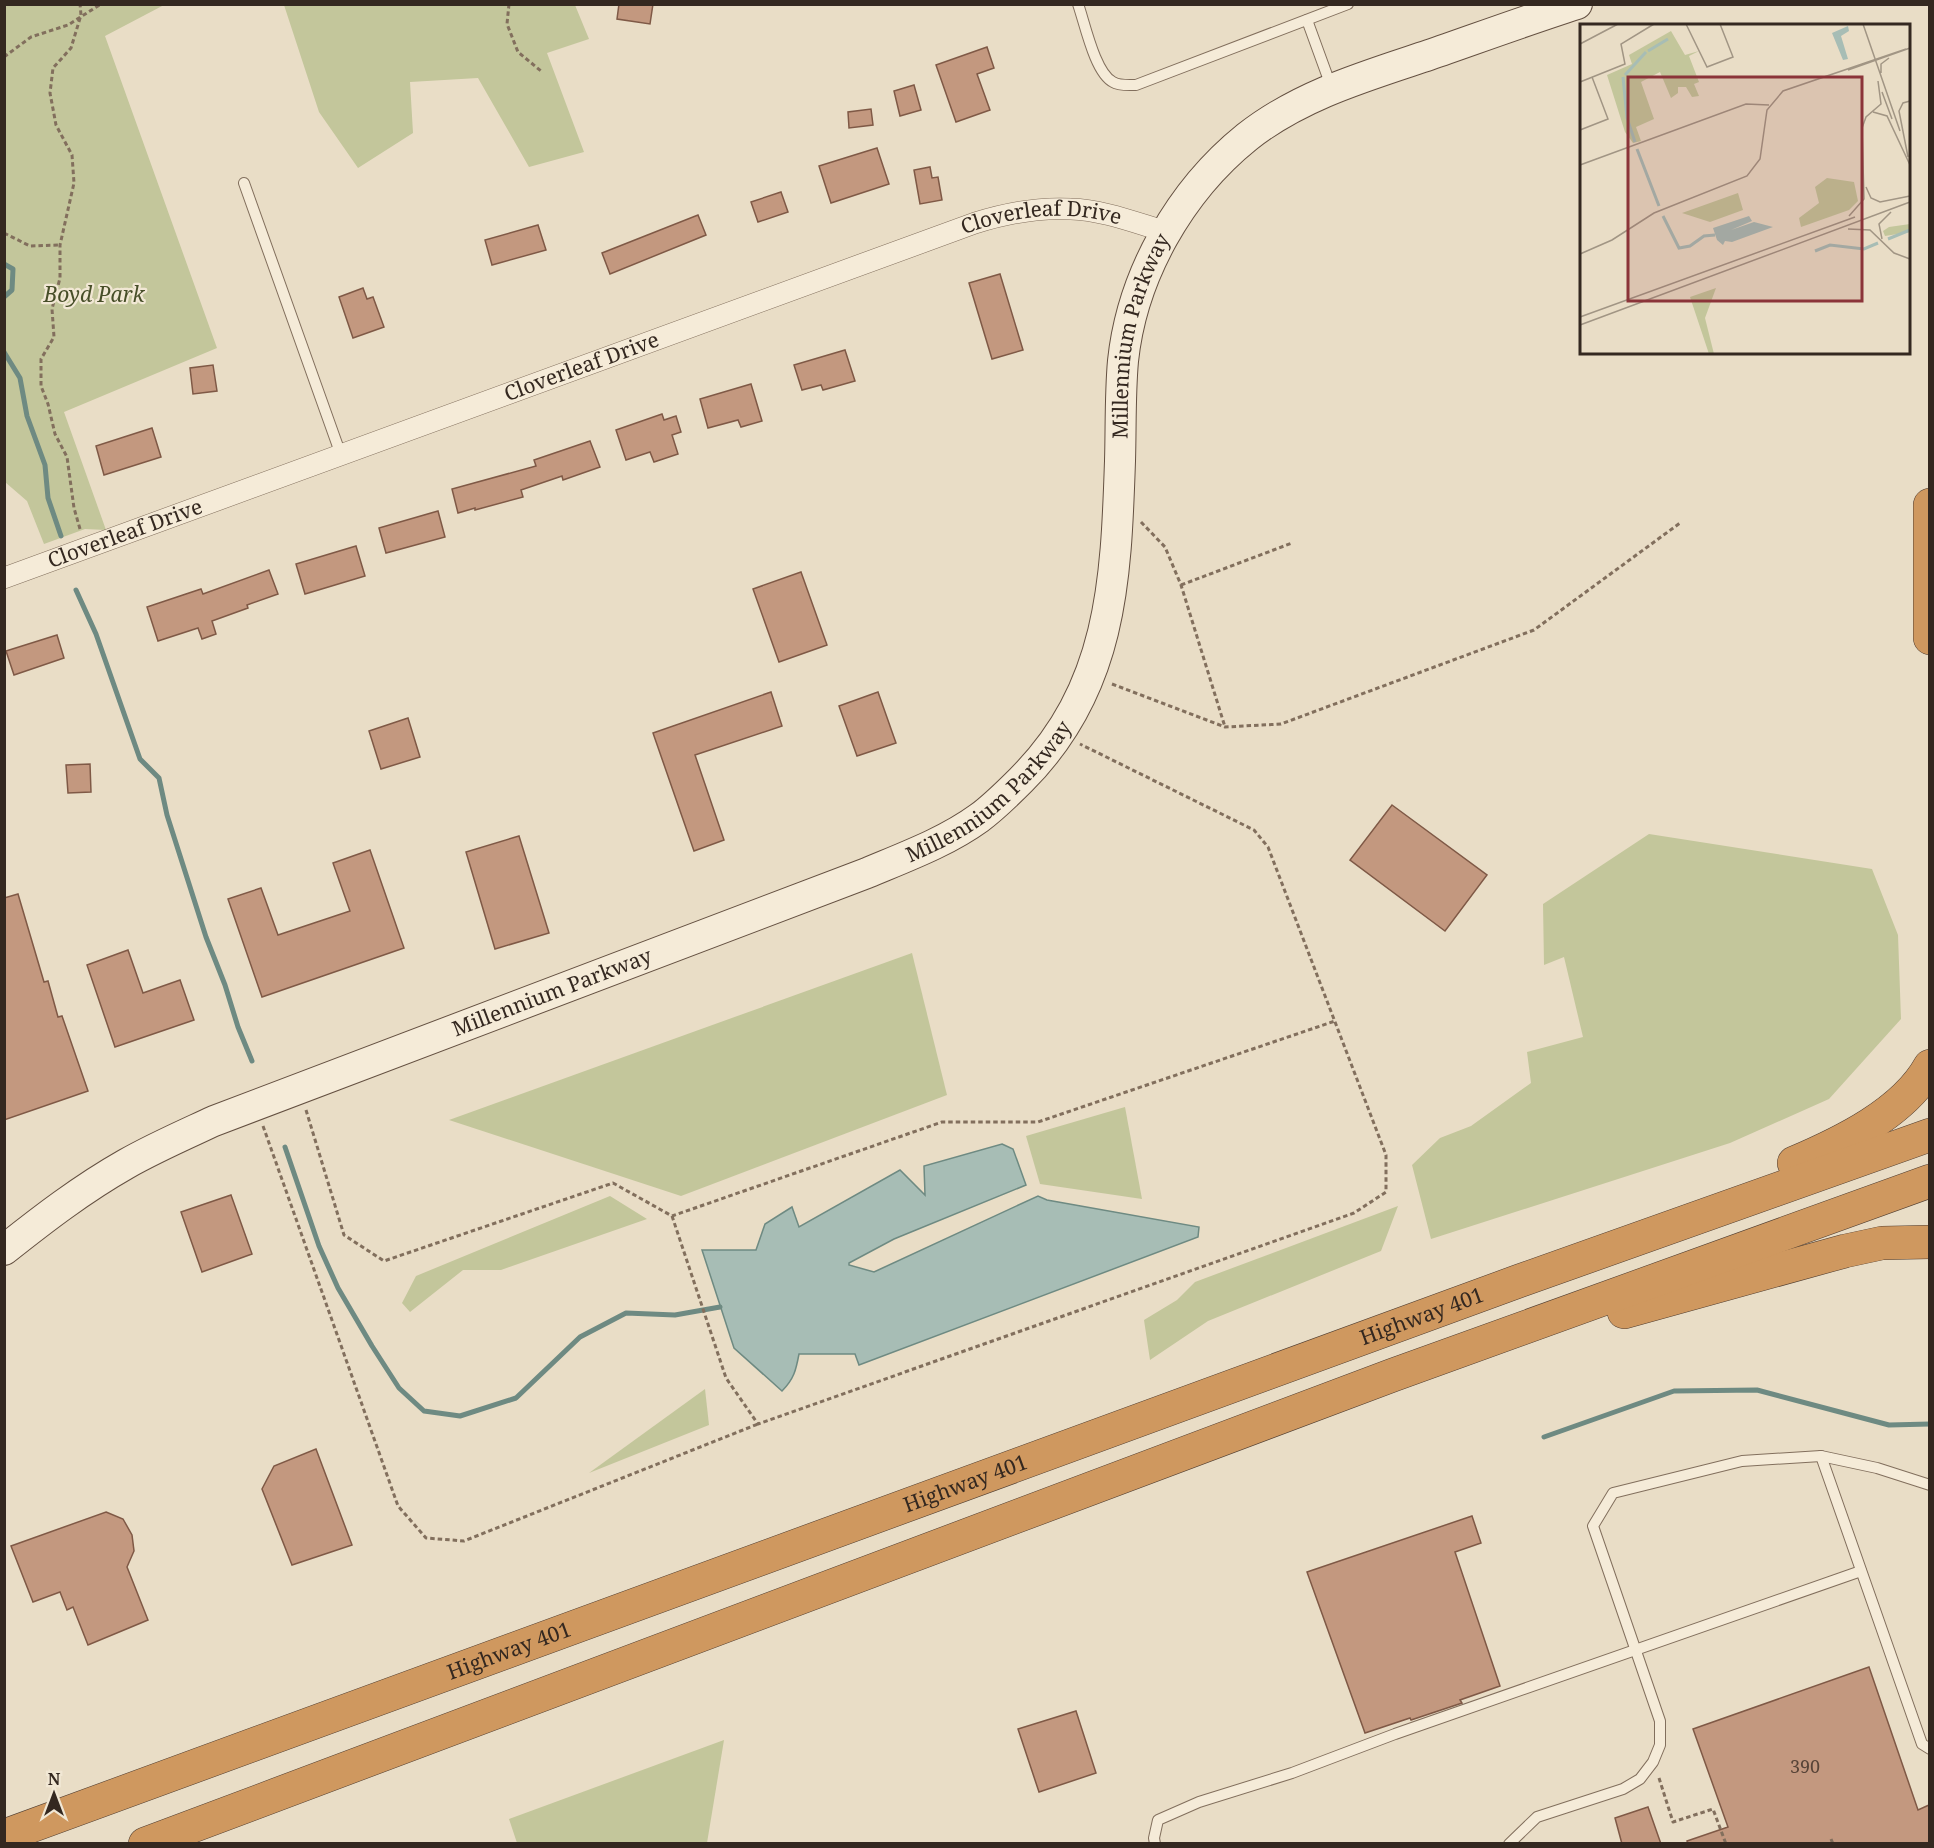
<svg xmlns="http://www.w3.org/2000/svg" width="1934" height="1848" viewBox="0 0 1934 1848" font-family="'Noto Serif',serif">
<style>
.green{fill:#c3c69b}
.water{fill:#a7bdb5;stroke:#6e8a82;stroke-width:1.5}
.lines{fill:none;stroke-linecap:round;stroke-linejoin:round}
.stream{stroke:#6e8a82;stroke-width:5}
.building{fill:#c3987f;stroke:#7f5946;stroke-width:1.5}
.lane-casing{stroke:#826f5d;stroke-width:12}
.street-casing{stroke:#826f5d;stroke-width:22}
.secondary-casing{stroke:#645041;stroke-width:32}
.highway-casing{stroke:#513e31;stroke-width:34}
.path{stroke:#826f5d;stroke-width:3;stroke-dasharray:4.5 3;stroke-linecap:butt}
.lane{stroke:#f5ebd8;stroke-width:10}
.street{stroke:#f5ebd8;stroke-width:21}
.secondary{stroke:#f5ebd8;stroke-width:30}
.highway{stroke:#cf985f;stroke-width:33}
.labels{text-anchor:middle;stroke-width:4.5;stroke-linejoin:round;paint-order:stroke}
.number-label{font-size:18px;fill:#584438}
.street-label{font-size:21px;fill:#342820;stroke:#f1e7d4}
.park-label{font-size:21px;font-style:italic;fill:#474e28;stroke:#f1e7d4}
.inset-river{fill:none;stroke:#a7bdb5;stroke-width:3}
.inset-road{fill:none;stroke:#a19584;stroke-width:1.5}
.view{fill:#8b3439;fill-opacity:0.15;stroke:#8b3439;stroke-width:3}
.inset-edge{fill:none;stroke:#342820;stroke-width:3}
</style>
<rect width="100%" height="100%" fill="#e9ddc6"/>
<g class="green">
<path d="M5 5H164L105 36 217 348 64 412 106 530 85 529 44 544 27 501 5 482Z"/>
<path d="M284 5H575L589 39 547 53 584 152 529 167 478 78 410 82 413 133 358 168 319 112Z"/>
<path d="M1649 834 1872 869 1898 935 1901 1019 1829 1099 1730 1143 1431 1239 1412 1165 1440 1138 1471 1126 1531 1083 1527 1052 1583 1037 1564 957 1544 965 1543 904Z"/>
<path d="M912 953 947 1095 681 1196 449 1120Z"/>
<path d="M1125 1107 1142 1199 1040 1184 1026 1136Z"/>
<path d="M610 1196 647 1219 501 1270H463L410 1312 402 1303 416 1276Z"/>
<path d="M1398 1206 1381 1251 1208 1321 1150 1360 1144 1320 1177 1300 1195 1282Z"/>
<path d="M705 1389 709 1425 589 1473Z"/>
<path d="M724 1740 707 1843H517L509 1819Z"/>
</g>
<path class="water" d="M1002 1144 1013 1149 1026 1185 894 1239 849 1263V1265L874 1272 1038 1196 1047 1200 1199 1227 1198 1237 859 1365 855 1354H799C796 1370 794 1379 782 1391L734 1348 702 1250H756L765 1224 792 1207 799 1227 900 1170 925 1195 924 1166Z"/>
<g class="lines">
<g class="stream">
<path d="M4 264 13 269 12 290 4 297"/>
<path d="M4 352 20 378 27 416 45 465 48 498 61 536"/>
<path d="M76 590 96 634 140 759 159 778 167 815 206 937 225 985 238 1027 252 1061"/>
<path d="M285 1147 319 1246 338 1288 372 1346 399 1388 424 1411 460 1416 516 1398 580 1337 626 1313 675 1315 720 1307"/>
<path d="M1544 1437 1674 1391 1757 1390 1889 1425 1930 1424"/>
</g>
</g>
<g class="building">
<path d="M619 4H653L650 24 617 19Z"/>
<path d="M987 47 994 68 977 74 990 110 956 122 936 65Z"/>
<path d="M914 85 921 110 900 116 894 91Z"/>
<path d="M871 109 873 125 849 128 848 112Z"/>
<path d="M877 148 889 184 831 203 819 166Z"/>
<path d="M930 167 932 178 938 177 942 200 920 204 914 170Z"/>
<path d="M781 192 788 212 758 222 751 202Z"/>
<path d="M698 215 706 235 610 274 602 253Z"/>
<path d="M538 225 546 250 492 265 485 240Z"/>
<path d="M1000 274 1023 350 992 359 969 283Z"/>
<path d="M363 288 367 299 373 297 384 327 353 338 339 297Z"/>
<path d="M845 350 855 381 823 390 821 385 802 390 794 365Z"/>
<path d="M213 365 217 391 193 394 190 368Z"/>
<path d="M751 384 762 421 741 427 738 420 708 428 700 399Z"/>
<path d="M662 414 664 420 676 416 681 432 672 435 678 454 654 462 650 452 626 460 616 430Z"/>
<path d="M152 428 161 457 104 475 96 446Z"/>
<path d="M590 441 600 467 563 480 562 476 521 490 523 497 475 510V508L458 513 452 489 536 466 534 460Z"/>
<path d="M438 511 445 537 386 553 379 528Z"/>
<path d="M356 546 365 576 305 594 296 564Z"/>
<path d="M269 570 278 594 247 605 248 608 212 621 216 634 202 639 198 628 158 641 147 607 201 589 203 594Z"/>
<path d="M801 572 827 645 779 662 753 589Z"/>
<path d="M57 635 64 658 14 675 6 651Z"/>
<path d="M771 692 782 726 695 755 724 840 694 851 653 733Z"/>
<path d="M878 692 896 743 857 756 839 706Z"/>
<path d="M408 718 420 757 381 769 369 731Z"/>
<path d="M90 764 91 792 68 793 66 765Z"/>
<path d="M1392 805 1487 875 1445 931 1350 860Z"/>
<path d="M519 836 549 933 495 949 466 852Z"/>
<path d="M370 850 404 948 262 997 228 899 261 888 278 935 350 911 333 863Z"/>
<path d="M18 894 44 982 48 981 58 1017 62 1016 88 1091 4 1120V898Z"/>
<path d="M128 950 143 993 180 980 194 1020 115 1047 87 965Z"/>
<path d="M231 1195 252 1254 202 1272 181 1212Z"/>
<path d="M316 1449 352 1545 292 1565 262 1489 274 1466Z"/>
<path d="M106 1512 123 1519 132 1535 134 1551 127 1567 148 1620 88 1645 73 1607 67 1610 60 1592 33 1602 11 1546Z"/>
<path d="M1472 1516 1481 1543 1455 1552 1500 1686 1460 1700 1462 1703 1411 1720 1410 1718 1365 1733 1307 1572Z"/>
<path d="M1869 1667 1918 1810 1929 1805V1844H1688L1687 1841 1728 1827 1693 1729Z"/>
<path d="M1076 1711 1096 1773 1039 1792 1018 1729Z"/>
<path d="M1648 1807 1661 1844H1622L1615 1818Z"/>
</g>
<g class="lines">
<defs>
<g id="lane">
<path d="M1078 4C1085 24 1095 73 1113 82 1119 86 1129 85 1136 85L1348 4"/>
<path d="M1307 20 1331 86"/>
<path d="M244 183 341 455"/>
<path d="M1821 1456 1922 1744 1930 1749"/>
<path d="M1155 1844 1154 1838 1158 1820 1199 1802 1292 1773 1395 1734 1861 1571"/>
<path d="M1509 1844 1537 1817 1623 1789 1640 1779 1653 1762 1660 1745V1721L1593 1526 1613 1493 1742 1461 1821 1456 1877 1468 1930 1485"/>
</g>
<g id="street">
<path id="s1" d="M4 578 975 223C1007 213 1038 207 1071 209 1103 210 1136 223 1167 232"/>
</g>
<g id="secondary">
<path id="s2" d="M4 1250C43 1219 82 1189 126 1164 154 1148 184 1135 214 1121L867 873C905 857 946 842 979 818 994 807 1008 793 1021 780 1112 689 1116 582 1120 461 1121 428 1120 394 1123 361 1132 275 1180 191 1247 137 1300 95 1366 76 1429 55 1478 38 1527 20 1577 4"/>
</g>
<g id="highway">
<path d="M1930 505V638"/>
<path d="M1794 1163C1841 1143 1904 1113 1930 1066"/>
<path d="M1624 1312 1845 1251 1882 1243 1930 1242"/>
<path id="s3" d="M4 1836 1519 1281 1930 1135"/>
<path d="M145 1844 1393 1375 1930 1181"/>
</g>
</defs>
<use href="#lane" class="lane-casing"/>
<use href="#street" class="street-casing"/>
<use href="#secondary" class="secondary-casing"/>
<use href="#highway" class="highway-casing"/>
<g class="path">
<path d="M509 4 507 24 518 52 541 71"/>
<path d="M4 57 31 37 68 25 101 4"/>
<path d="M4 233 30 246 60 245"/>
<path d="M1141 522 1165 547 1181 585 1225 727"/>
<path d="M80 529 74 508 67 457 55 434 48 404 41 386V359L54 337 52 309 60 278V245L74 183 72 155 56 125 50 93 53 68 71 48 81 15 80 4"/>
<path d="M1181 585 1292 543"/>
<path d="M1112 684 1225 727 1281 724 1534 630 1680 523"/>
<path d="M306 1110 344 1235 384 1261 613 1183 672 1216 942 1122H1038L1335 1021"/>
<path d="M263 1126 398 1506 426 1538 464 1541 758 1424"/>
<path d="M672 1216 726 1378 758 1424 1354 1213 1386 1192V1155L1268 847 1254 830 1080 744"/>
<path d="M1659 1778 1673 1822 1713 1809 1726 1844"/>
<path d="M1831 1839 1833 1844"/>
</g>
<use href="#lane" class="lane"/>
<use href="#street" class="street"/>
<use href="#secondary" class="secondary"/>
<use href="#highway" class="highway"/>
</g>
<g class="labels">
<g class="number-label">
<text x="1805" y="1773">390</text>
</g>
<g class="street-label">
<text dy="7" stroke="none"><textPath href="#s1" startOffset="1101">Cloverleaf Drive</textPath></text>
<text dy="7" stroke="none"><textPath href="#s2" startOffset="1599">Millennium Parkway</textPath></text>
<text dy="7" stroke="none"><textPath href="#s1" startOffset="615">Cloverleaf Drive</textPath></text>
<text dy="7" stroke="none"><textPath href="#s1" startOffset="129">Cloverleaf Drive</textPath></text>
<text dy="7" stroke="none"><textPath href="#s2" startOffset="1095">Millennium Parkway</textPath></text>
<text dy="7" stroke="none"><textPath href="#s2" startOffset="609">Millennium Parkway</textPath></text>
<text dy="7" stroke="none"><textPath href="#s3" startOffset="1510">Highway 401</textPath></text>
<text dy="7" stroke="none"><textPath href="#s3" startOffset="1024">Highway 401</textPath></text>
<text dy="7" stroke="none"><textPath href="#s3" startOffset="538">Highway 401</textPath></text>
</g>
<g class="park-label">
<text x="94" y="302">Boyd Park</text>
</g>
</g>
<g transform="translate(1580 24)">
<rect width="330" height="330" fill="#e9ddc6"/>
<path d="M91 7 105 31 119 27 109 32 119 58 114 60 119 72 112 73 106 63H98V69L91 74 80 48 61 58 74 95 56 103 61 117 53 119 45 108 27 51 52 40 49 31ZM247 154 274 158 278 177 269 186 221 203 219 194 239 179 235 163ZM158 169 163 186 130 198 102 189ZM330 200V208L305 212 303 207 309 203ZM136 264 125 294 134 330H129L110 273Z" fill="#c3c69b"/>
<path d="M268 2 269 7 261 12 268 35 263 36 252 9ZM169 192 172 197 151 206 174 198 193 203 152 218 145 217 143 221 137 216 133 204Z" fill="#a7bdb5"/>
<path class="inset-river" d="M68 27 88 15M45 51 66 28M43 53 47 94 55 118M57 125 79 182M83 192 99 224 110 222 124 212 135 211M308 215 330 206M235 227 250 221 284 225 298 219"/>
<path class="inset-road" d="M106 0 127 43 153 33 140 0M283 0 320 107M0 20 38 0M268 46 330 24M301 49V40L309 34M0 58 45 40 41 20 74 0M302 68 312 95M293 88 307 92 330 141M0 106 28 95 12 53M328 133 319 87 323 79 330 77M0 141 166 80 189 81M286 163 291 174 300 178 330 172M269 192 284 175 282 104 286 93 301 80 298 57M268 205 290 206 314 229 330 235M302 215 299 200 311 188M0 230 32 216 74 189 167 152 180 135 187 86 203 67 326 25M0 293 275 193M0 301 330 178"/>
<path class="view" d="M48 53H282V277H48Z"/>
<rect width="330" height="330" class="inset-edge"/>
</g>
<rect width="1934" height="1848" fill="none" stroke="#342820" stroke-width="12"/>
<g transform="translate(54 1794)" stroke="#f1e7d4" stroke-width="4.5" paint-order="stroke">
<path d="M0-4.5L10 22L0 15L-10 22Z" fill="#342820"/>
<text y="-9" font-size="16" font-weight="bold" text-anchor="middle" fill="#342820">N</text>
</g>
</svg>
